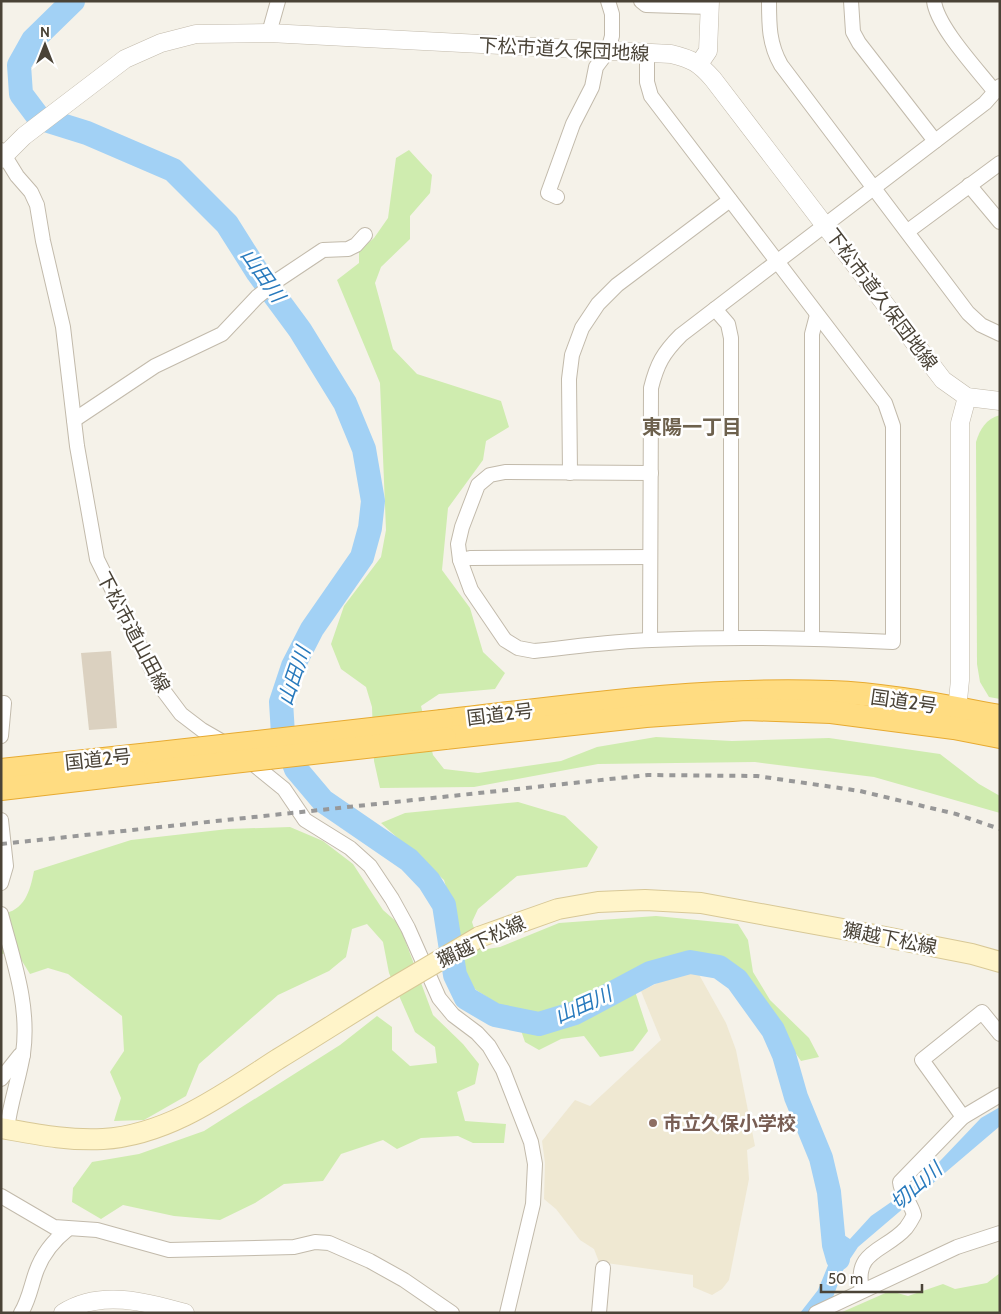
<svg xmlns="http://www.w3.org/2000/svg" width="1001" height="1314" viewBox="0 0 1001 1314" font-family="Cabin,'Noto Sans JP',sans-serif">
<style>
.education{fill:#efe8d2}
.green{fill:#cfecaf}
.water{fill:#a2d1f5}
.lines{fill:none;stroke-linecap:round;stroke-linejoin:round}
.river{stroke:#a2d1f5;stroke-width:24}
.building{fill:#dbd1c0}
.minor-casing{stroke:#c2baab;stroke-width:16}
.tertiary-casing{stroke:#c2baab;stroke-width:19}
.secondary-casing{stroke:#d8c896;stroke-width:22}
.trunk-casing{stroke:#e7aa31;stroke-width:24}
.minor{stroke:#fff;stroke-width:14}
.tertiary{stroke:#fff;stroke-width:18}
.secondary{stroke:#fff4c9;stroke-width:20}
.trunk{stroke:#ffdc81;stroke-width:22}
.rail{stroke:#989898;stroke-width:4;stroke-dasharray:6 6;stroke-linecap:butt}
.secondary-bridge-casing{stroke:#d8c896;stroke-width:22;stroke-linecap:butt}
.trunk-bridge-casing{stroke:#e7aa31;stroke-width:24;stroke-linecap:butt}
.secondary-bridge{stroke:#fff4c9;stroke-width:20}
.trunk-bridge{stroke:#ffdc81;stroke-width:22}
.education-dot{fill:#8d6e63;stroke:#fff;stroke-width:2}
.labels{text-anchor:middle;stroke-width:5;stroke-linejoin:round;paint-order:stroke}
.street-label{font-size:19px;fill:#4a4337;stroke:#fff}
.education-label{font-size:19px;font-weight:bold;fill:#785e54;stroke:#fff;text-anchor:start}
.water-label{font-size:20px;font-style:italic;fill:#287abd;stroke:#fff}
.neighbourhood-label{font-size:20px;font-weight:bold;fill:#6d614d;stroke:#fff}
</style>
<rect width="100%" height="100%" fill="#f5f2e9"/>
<path class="education" d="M683 971H697L726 1023 736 1050 755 1146 747 1150 749 1179 729 1280 722 1289 712 1295 693 1287V1275L599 1262 594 1249 580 1240 556 1209 544 1199 545 1163 542 1141 575 1100 590 1106 661 1040 641 991Z"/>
<g class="green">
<path d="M409 150 432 175 430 193 410 216V239L381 267 375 283 393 349 417 374 501 401 509 427 486 441 483 460 448 508 442 570 470 608 483 652 505 673 495 689 439 694 421 706 433 755 444 769 478 773 561 761 597 747 656 737 732 741 829 738 940 754 979 784 1000 796V813L874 777 755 762 598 764 474 787 380 788 374 761 372 707 366 687 341 669 331 644 344 606 381 557 386 530 380 383 337 280 359 263V251L374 238 388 218 396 158Z"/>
<path d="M1000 415V699L989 697 980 682 977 664 976 442C980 429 986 419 1000 415Z"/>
<path d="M518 802 565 816 598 847 587 867 517 876 478 909 472 922 481 950 500 947 559 923 656 916 738 924 748 940 753 972 770 1000 809 1038 819 1057 801 1061 743 978 718 962 681 961 630 976 648 1031 633 1051 600 1057 584 1036 561 1039 539 1050 525 1042 516 1016 470 986 459 963 453 911 444 880 381 823 405 813Z"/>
<path d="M290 827 323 841 353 864 383 910 399 924 433 1015 463 1044 479 1064 475 1084 457 1092 465 1121 506 1124 504 1143H473L458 1136 421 1138 397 1149 383 1140 341 1154 323 1181 284 1184 255 1203 220 1220 174 1216 123 1205 101 1219 72 1202 73 1188 92 1162 139 1154 204 1131 340 1045 377 1016 392 1027V1050L410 1066 437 1063 435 1047 415 1032 389 973 383 942 367 924 352 929 346 957 329 971 278 995 199 1064 186 1096 144 1120 114 1121 121 1098 110 1072 124 1051 122 1016 68 974 48 968 30 974 17 953 1 954V914C25 911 30 891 34 871L131 840 228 829Z"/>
<path d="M1000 1273V1313H840L890 1291 908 1296 943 1284 955 1289 987 1283Z"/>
</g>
<path class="water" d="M1000 1107V1126L858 1247 844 1268 827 1313H800L818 1290 829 1263 830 1226 850 1239 871 1216 920 1182 981 1118Z"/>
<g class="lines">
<path class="river" d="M73 1 33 40 19 65 21 94 39 118 87 133 173 170 227 224 258 273 300 330 345 403 364 449 373 501 370 528 362 557 312 629 293 666 281 702 283 734 296 769 323 801 409 860 429 881 444 905 455 975 466 998 495 1015 539 1024 575 1013 650 973 690 962 719 967 737 980 773 1030 784 1055 796 1097 821 1158 829 1192 834 1245 838 1259"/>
</g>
<path class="building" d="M111 651 117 728 89 730 81 653Z"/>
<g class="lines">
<defs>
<g id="minor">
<path d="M641 1 646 5 710 7"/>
<path d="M769 1C769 25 769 44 781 65L968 313 981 325 1000 334"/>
<path d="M851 1 853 32 859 43 935 141"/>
<path d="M934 1C937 27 978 70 995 92"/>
<path d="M269 33 278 1"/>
<path d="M647 54V82L651 96 885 403 893 426V642C813 638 733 636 652 640 613 641 573 647 534 651L518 648 505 640 471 590 460 560 458 544 462 527 478 485 490 475 505 472 651 473"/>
<path d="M1 150 17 176 31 192 37 205 43 241 63 327 77 446 97 559 160 686 181 714 202 730 228 745"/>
<path d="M969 185 1000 222"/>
<path d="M557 197 548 193 573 124 592 87 596 67 608 51 612 36V14L608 1"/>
<path d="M908 231 1000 163"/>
<path d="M715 309 728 324 731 338V637"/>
<path d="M74 420 155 366 222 334 257 297 278 280 323 250 348 249 356 245 365 235"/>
<path d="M570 473 569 379 572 355 582 328 598 304 617 285 730 200"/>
<path d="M460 560 470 558 650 557"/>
<path d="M812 638V334L817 315"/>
<path d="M650 640 651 388C657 364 663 353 681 335L985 103 1000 86"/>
<path d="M1 736 4 703"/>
<path d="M247 759 284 789 305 820 350 848 370 866 392 899 408 928 439 998 453 1015 477 1033 489 1046 503 1070 531 1142 535 1164 533 1204 507 1313"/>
<path d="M1 820 6 866 1 883"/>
<path d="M1 914C13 960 30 1005 23 1054 19 1079 10 1103 7 1129"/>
<path d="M1 1079 20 1055H23"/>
<path d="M963 1117 922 1060 982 1012 1000 1034"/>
<path d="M1 1196 54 1227 97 1230 169 1250 294 1247 315 1242 329 1243 370 1261 404 1280 452 1313"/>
<path d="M862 1290C853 1250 886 1251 906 1228 909 1224 912 1219 914 1215 911 1202 901 1195 900 1182L963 1117 1000 1095"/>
<path d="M21 1313C29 1300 31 1286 36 1272 42 1255 54 1240 68 1229"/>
<path d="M599 1313 603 1268"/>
<path d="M816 1313 957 1247 1000 1233"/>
</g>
<g id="tertiary">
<path d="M699 64 708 51 710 1"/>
<path d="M1 159 24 136 125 59 161 43 196 34 269 33 671 54C692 59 699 63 713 79L943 380 967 397 1000 401"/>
<path d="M956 720 960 680V423L967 397"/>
<path d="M63 1313C100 1289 147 1302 185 1313"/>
</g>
<g id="secondary">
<path d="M479 937 558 909 598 902 645 900 701 903 875 935 972 954 1000 962"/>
<path d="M1 1128C35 1134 68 1141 103 1139 169 1135 225 1093 278 1059 316 1036 353 1012 391 989"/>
</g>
<g id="trunk">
<path d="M442 721C571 706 700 687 831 692 887 694 944 706 1000 716"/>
<path d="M445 738 646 716 746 709 831 712 954 728 1000 737"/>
<path d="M1 770 150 754"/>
<path d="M1 789 155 771"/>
</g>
</defs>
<use href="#minor" class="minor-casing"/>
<use href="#tertiary" class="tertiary-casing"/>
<use href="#secondary" class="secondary-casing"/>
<use href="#trunk" class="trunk-casing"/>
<use href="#minor" class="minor"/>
<use href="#tertiary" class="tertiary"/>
<use href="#secondary" class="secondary"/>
<use href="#trunk" class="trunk"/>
<path class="rail" d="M1 844 648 775 757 776 860 791 956 814 1000 829"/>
<defs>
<path id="secondary-bridge" d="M391 989 479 937"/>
<g id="trunk-bridge">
<path d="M150 754 442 721"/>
<path d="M155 771 445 738"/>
</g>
</defs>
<use href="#secondary-bridge" class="secondary-bridge-casing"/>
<use href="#trunk-bridge" class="trunk-bridge-casing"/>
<use href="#secondary-bridge" class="secondary-bridge"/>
<use href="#trunk-bridge" class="trunk-bridge"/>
</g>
<circle class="education-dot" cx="653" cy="1123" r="5"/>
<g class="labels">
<g class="street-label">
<text transform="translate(564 49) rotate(3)" y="7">下松市道久保団地線</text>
<text transform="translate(882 299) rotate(53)" y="7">下松市道久保団地線</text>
<text transform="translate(134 632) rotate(62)" y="7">下松市道山田線</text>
<text transform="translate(904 701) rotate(8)" y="7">国道2号</text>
<text transform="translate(500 714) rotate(-7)" y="7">国道2号</text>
<text transform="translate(98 759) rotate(-6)" y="7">国道2号</text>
<text transform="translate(890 938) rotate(11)" y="7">獺越下松線</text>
<text transform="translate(481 941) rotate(-25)" y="7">獺越下松線</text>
</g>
<g class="education-label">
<text x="663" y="1130">市立久保小学校</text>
</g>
<g class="water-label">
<text transform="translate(263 275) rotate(55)" y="7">山田川</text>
<text transform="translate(294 676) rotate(-71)" y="7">山田川</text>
<text transform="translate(583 1005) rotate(-24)" y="7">山田川</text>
<text transform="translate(916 1186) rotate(-41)" y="7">切山川</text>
</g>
<g class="neighbourhood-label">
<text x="692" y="434">東陽一丁目</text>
</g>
</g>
<rect width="1001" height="1314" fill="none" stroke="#4a4337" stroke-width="5"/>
<g transform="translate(45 45)" stroke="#ffffff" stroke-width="4" paint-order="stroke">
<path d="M0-4L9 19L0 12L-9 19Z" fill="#4a4337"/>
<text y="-8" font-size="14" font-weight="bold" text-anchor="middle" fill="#4a4337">N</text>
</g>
<path d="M821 1284v8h101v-8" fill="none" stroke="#4a4337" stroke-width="2.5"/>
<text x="828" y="1284" font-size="15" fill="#4a4337" stroke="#ffffff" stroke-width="4" paint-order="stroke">50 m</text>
</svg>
